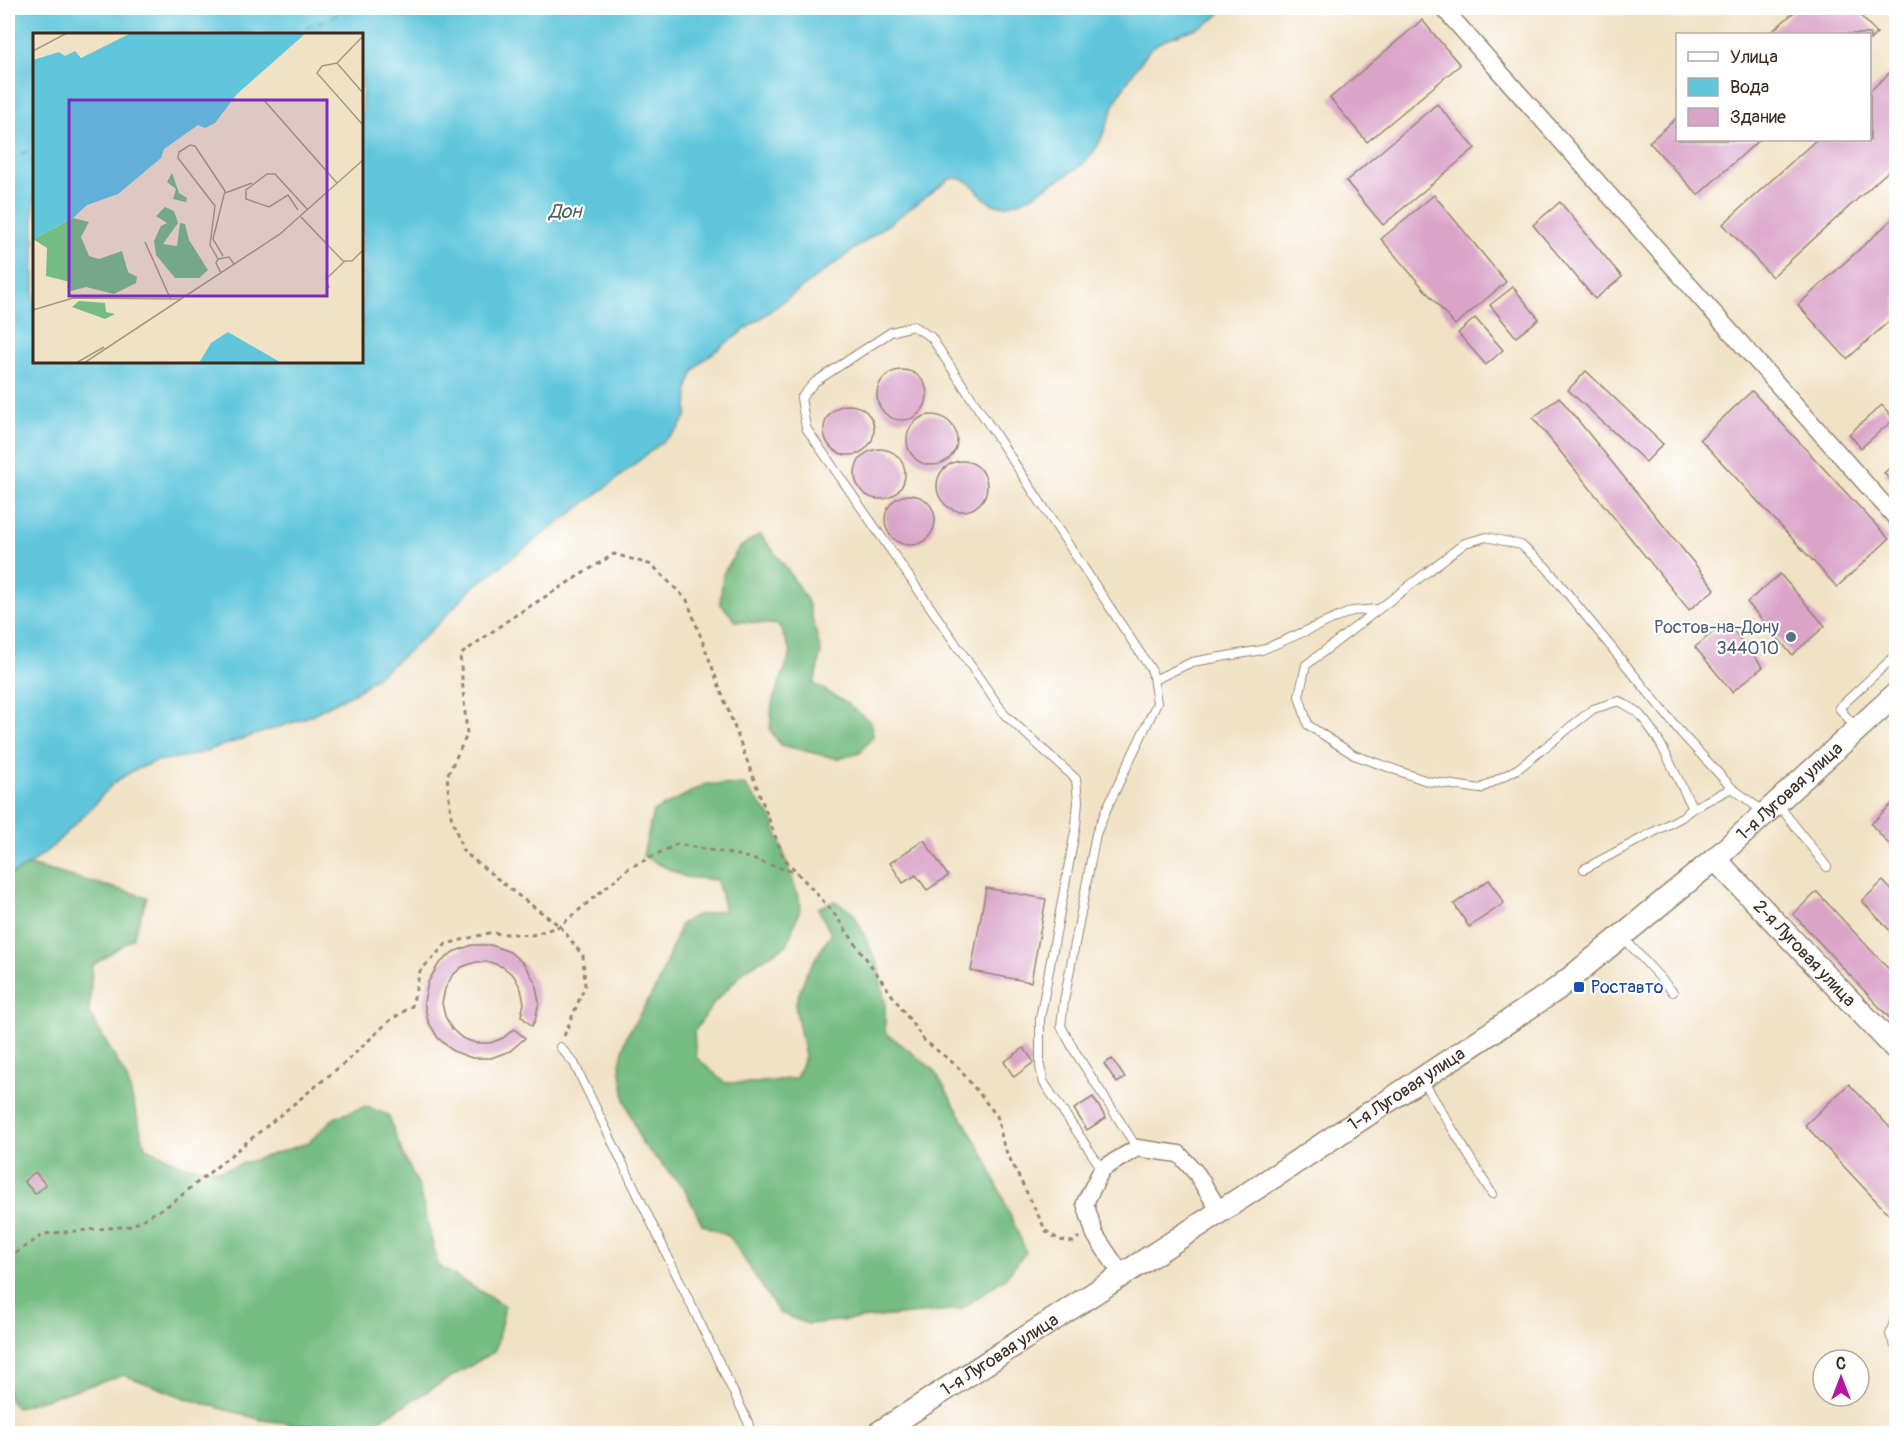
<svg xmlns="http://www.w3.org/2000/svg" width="1904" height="1441" viewBox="0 0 1904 1441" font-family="Pangolin,sans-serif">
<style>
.forest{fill:#75bc82;stroke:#587350;stroke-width:1.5}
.water{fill:#5fc6dc;stroke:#4d787d;stroke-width:1.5;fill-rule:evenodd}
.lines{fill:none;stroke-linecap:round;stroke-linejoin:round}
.ferry{stroke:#486160;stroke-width:1.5;stroke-dasharray:8 6;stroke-linecap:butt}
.building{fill:#daa4c9}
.service-casing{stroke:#968672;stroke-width:10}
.minor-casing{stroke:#968672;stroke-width:19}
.secondary-casing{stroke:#968672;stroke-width:25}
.path{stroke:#968672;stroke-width:3;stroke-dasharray:4.5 4.5;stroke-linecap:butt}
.service{stroke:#fff;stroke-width:8}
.minor{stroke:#fff;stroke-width:16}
.secondary{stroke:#fff;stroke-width:22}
.service-dot{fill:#5c6f8a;stroke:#fff;stroke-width:2}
.transit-dot{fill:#1a4fb4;stroke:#fff;stroke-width:2}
.labels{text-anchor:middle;stroke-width:4.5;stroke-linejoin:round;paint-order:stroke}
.service-label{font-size:18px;fill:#4e5e75;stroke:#fff;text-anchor:end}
.street-label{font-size:18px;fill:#3b2a1e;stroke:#fff}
.transit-label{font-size:18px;fill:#164399;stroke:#fff;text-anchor:start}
.water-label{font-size:20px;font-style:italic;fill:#486160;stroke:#fff}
.inset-river{fill:none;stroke:#5fc6dc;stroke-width:3}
.inset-road{fill:none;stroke:#a89882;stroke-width:1.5}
.view{fill:#7b2cbf;fill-opacity:0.15;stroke:#7b2cbf;stroke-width:3}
.inset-edge{fill:none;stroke:#3b2a1e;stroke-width:3}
</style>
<rect width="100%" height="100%" fill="#fff"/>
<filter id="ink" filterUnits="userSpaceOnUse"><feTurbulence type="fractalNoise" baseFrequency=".0167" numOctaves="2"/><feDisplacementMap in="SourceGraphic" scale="12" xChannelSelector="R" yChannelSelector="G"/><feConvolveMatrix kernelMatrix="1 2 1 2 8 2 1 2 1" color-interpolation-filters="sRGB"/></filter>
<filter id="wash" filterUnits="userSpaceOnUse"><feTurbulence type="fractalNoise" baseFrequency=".008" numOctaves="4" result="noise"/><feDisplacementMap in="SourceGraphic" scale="24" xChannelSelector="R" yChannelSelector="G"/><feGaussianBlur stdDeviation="1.35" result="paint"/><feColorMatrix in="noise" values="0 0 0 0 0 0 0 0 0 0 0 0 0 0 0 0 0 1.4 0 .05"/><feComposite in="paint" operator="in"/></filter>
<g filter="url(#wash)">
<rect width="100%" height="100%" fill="#f1e2c5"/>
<g class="forest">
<path d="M760 534 787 569 808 602 821 653 814 684 845 702 871 722 873 736 860 753 838 759 781 745 770 730 772 703 791 653 779 625 736 621 720 603 723 574 739 548Z"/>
<path d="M706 784 744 785 772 818 801 906 787 945 746 969 714 1003 694 1032 696 1057 725 1083H755L796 1078 805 1056 795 1005 806 974 831 934 818 908 835 901 854 914 878 965 885 1003V1032L934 1070 986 1159 1026 1252 1005 1278 961 1309 808 1324 779 1313 730 1237 702 1224 684 1188 642 1143 625 1100 620 1064 626 1037 658 984 681 924 694 916 725 910 717 880 685 877 643 856 653 812Z"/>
<path d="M29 865 147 897 133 938 92 966 89 1012 127 1079 145 1147 182 1165 222 1170 308 1143 334 1118 366 1106 388 1115 403 1155 418 1184 438 1266 505 1306 495 1351 376 1422 329 1428 262 1420 188 1399 124 1375 16 1408 8 1398V1345L9 1342H8V876Z"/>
</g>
<path class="water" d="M8 8H1224C1205 36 1167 29 1147 53 1136 68 1123 87 1115 103 1108 120 1104 138 1093 153 1082 168 1064 176 1049 185 1036 193 1023 202 1008 205 978 211 978 172 950 179L702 361 694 371 688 387 687 415 678 429 614 481 472 588 439 623 405 654 359 690 303 719 194 755 157 761 132 771 112 784 95 804 53 846 29 865 8 876ZM34 34H362V362H34Z"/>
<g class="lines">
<g class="ferry">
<path d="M292 34 353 8"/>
<path d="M8 160 34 148"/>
</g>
</g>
<g id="blocks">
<g class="building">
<path d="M1799 8H1853L1877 33 1870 40V34H1769Z"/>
<path d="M1422 20 1460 65 1367 142 1330 98Z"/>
<path d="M1896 67V164L1772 277 1723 224 1816 140H1870V91Z"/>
<path d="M1437 104 1475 148 1383 225 1346 181Z"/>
<path d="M1678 117V140H1759L1698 195 1649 142Z"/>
<path d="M1434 195 1506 282 1455 325 1381 239Z"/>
<path d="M1560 202 1622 277 1595 299 1533 225Z"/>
<path d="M1896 216V315L1847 359 1798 305Z"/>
<path d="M1513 287 1539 319 1516 337 1490 305Z"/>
<path d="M1475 318 1503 350 1486 365 1458 333Z"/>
<circle cx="902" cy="395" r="25"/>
<path d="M1586 371 1663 444 1646 462 1568 390Z"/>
<path d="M1752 391 1889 539 1837 587 1700 439Z"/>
<path d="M1559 397 1715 589 1689 610 1533 418Z"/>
<path d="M1882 405 1894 419 1861 448 1849 434Z"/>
<circle cx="849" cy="430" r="25"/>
<circle cx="932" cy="440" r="25"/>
<circle cx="880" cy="474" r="25"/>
<circle cx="962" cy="486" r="25"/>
<path d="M1896 462V487L1884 473Z"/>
<circle cx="910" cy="520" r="25"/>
<path d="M1780 574 1825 626 1792 655 1747 602Z"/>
<path d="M1726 622 1763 667 1732 692 1695 647Z"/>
<path d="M1895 801 1896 803V852L1871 824Z"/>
<path d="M924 840 948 876 927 890 916 875 903 883 890 863Z"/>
<path d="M1489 880 1504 903 1469 927 1454 904Z"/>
<path d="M1883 881 1896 895V937L1862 901Z"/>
<path d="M986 888 1046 899 1031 982 971 971Z"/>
<path d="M1817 892 1896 977V1025L1793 914Z"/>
<path d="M472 945H491L510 952 525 965 535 982 539 1002 535 1021 532 1026 521 1016 524 1003 521 989 514 976 503 967 490 962H476L462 967 452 976 445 989 442 1003 445 1016 452 1029 462 1038 476 1043H490L503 1038 514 1029 525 1038 510 1051 491 1058H472L453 1051 438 1038 428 1021 424 1002 428 982 438 965 453 952Z"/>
<path d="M1024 1048 1034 1062 1014 1077 1004 1062Z"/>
<path d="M1112 1059 1125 1078 1117 1083 1104 1064Z"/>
<path d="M1849 1084 1896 1134V1222L1805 1125Z"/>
<path d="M1093 1097 1106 1118 1087 1130 1074 1109Z"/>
<path d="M35 1172 46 1185 35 1194 24 1181Z"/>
</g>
</g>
</g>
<g filter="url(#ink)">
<use href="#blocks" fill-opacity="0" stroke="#968672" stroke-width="1.5"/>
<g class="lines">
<defs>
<g id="service">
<path d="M1154 680 1192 662 1262 650 1352 611 1378 609"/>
<path d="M1857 729 1839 708 1896 655"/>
<path d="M1777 803 1827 867"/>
<path d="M1693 808C1675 777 1664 741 1639 714 1634 708 1625 705 1619 701L1593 709 1519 768 1480 789 1427 781 1354 755 1308 725 1299 696 1306 665 1465 543 1487 537 1521 545 1546 567 1682 734 1732 788 1765 813"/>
<path d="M1584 869 1682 817 1693 808 1732 788"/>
<path d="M1622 936 1673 992"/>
<path d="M560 1047 574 1063 748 1422 751 1434"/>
<path d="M1422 1079 1492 1194"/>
<path d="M1102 1169 1044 1083 1040 1067V1019L1076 826 1078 801 1076 779 1005 715 806 428 801 398 815 382 891 332 913 326 931 337 1152 671 1157 703 1106 810 1096 834 1064 1001 1061 1026 1074 1050 1137 1148"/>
<path d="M1896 1315 1890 1335 1896 1348"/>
</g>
<g id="minor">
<path d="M1443 8 1896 518"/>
<path d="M1122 1275 1095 1235 1085 1203 1102 1169 1137 1148 1179 1154 1197 1174 1220 1212"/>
</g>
<g id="secondary">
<path id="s1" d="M1715 859 1896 1049"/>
<path id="s2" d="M877 1434 1281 1172 1557 989 1715 859 1896 694"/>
</g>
</defs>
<use href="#service" class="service-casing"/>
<use href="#minor" class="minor-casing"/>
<use href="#secondary" class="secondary-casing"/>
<g class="path">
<path d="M564 1036 585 986 583 956 560 926 519 896 463 851 451 816 447 776 467 735 460 655 511 618 614 554 652 565 687 600 783 857 833 912 924 1040 957 1066 997 1116 1004 1147 1046 1231 1059 1240 1073 1242 1079 1237"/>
<path d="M8 1258 44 1234 131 1226 172 1203 348 1060 388 1022 412 1006 420 971 446 944 489 933 532 935 560 926 629 868 677 844 742 856 797 873"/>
</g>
<use href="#service" class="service"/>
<use href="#minor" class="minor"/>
<use href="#secondary" class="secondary"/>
</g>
</g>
<circle class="service-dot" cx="1791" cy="637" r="6"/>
<rect class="transit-dot" x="1573" y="981" width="12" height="12" rx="3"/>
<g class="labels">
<g class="service-label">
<text x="1779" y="633">Ростов-на-Дону<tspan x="1779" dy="21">344010</tspan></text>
</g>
<g class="street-label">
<text dy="6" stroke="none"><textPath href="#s2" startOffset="1118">1-я Луговая улица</textPath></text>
<text dy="6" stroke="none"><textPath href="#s1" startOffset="130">2-я Луговая улица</textPath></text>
<text dy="6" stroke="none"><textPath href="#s2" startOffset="632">1-я Луговая улица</textPath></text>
<text dy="6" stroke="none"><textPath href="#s2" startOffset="146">1-я Луговая улица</textPath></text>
</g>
<g class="transit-label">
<text x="1591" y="993">Роставто</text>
</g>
<g class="water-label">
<text x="565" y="218">Дон</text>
</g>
</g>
<g transform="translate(33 33)">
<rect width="330" height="330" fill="#f1e2c5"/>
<path d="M139 140 146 160 154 165 153 169 140 166 143 156 134 149ZM132 174 141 178 145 190 130 211 144 213 147 190 152 191 156 207 175 237 166 245H142L123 222 121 208 128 193 134 190 123 183ZM40 185 56 189 48 204 56 223 66 226 89 218 95 239 104 244 103 250 81 261 53 254 38 258 34 254 37 249 13 243 14 215 0 206ZM46 268 72 270 73 279 82 281 72 286 39 274Z" fill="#75bc82"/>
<path d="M98 0H273L204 61 182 90 172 95 165 92 131 116 128 125 85 161 54 172 40 185 0 206V27L26 19 32 23 42 18 48 25ZM195 299 247 329V330H166L178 310Z" fill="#5fc6dc"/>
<path class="inset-river" d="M0 105 167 32 205 0"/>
<path class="inset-road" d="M330 3 304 30 289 33 284 40 330 92M0 18 34 0M304 30 330 60M230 66 304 150M192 160 219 150M265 177 255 162 236 174 213 166V157L234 141H242L275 177M268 184 310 228H319L330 217M112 209 138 267M185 226 177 212 182 173 145 125 146 119 157 112 162 113 192 158 180 206 190 223M188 240 183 230 185 226 196 224 201 231M296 255 293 246 312 228M0 277 40 265 148 266 247 201 330 127M43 330 71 314M51 330 148 266"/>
<path class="view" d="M36 67H294V263H36Z"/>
<rect width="330" height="330" class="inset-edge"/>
</g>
<rect width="1904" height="1441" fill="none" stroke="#fff" stroke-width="30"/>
<rect x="1676" y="33" width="195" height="108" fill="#ffffff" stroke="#b1aaa5" stroke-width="1.5"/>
<rect x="1688" y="52" width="30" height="9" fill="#ffffff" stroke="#b1aaa5" stroke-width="1.5"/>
<text x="1730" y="63" font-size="18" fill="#3b2a1e">Улица</text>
<rect x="1688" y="78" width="30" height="18" fill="#5fc6dc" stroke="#b1aaa5" stroke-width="1.5"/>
<text x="1730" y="93" font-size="18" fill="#3b2a1e">Вода</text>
<rect x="1688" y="108" width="30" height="18" fill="#daa4c9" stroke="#b1aaa5" stroke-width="1.5"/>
<text x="1730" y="123" font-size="18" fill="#3b2a1e">Здание</text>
<g transform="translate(1841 1378)"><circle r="28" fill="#ffffff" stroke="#b1aaa5" stroke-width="1.5"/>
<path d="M0-4.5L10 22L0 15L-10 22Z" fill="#b5179e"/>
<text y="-9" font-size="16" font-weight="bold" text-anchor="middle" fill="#3b2a1e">С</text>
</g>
</svg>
